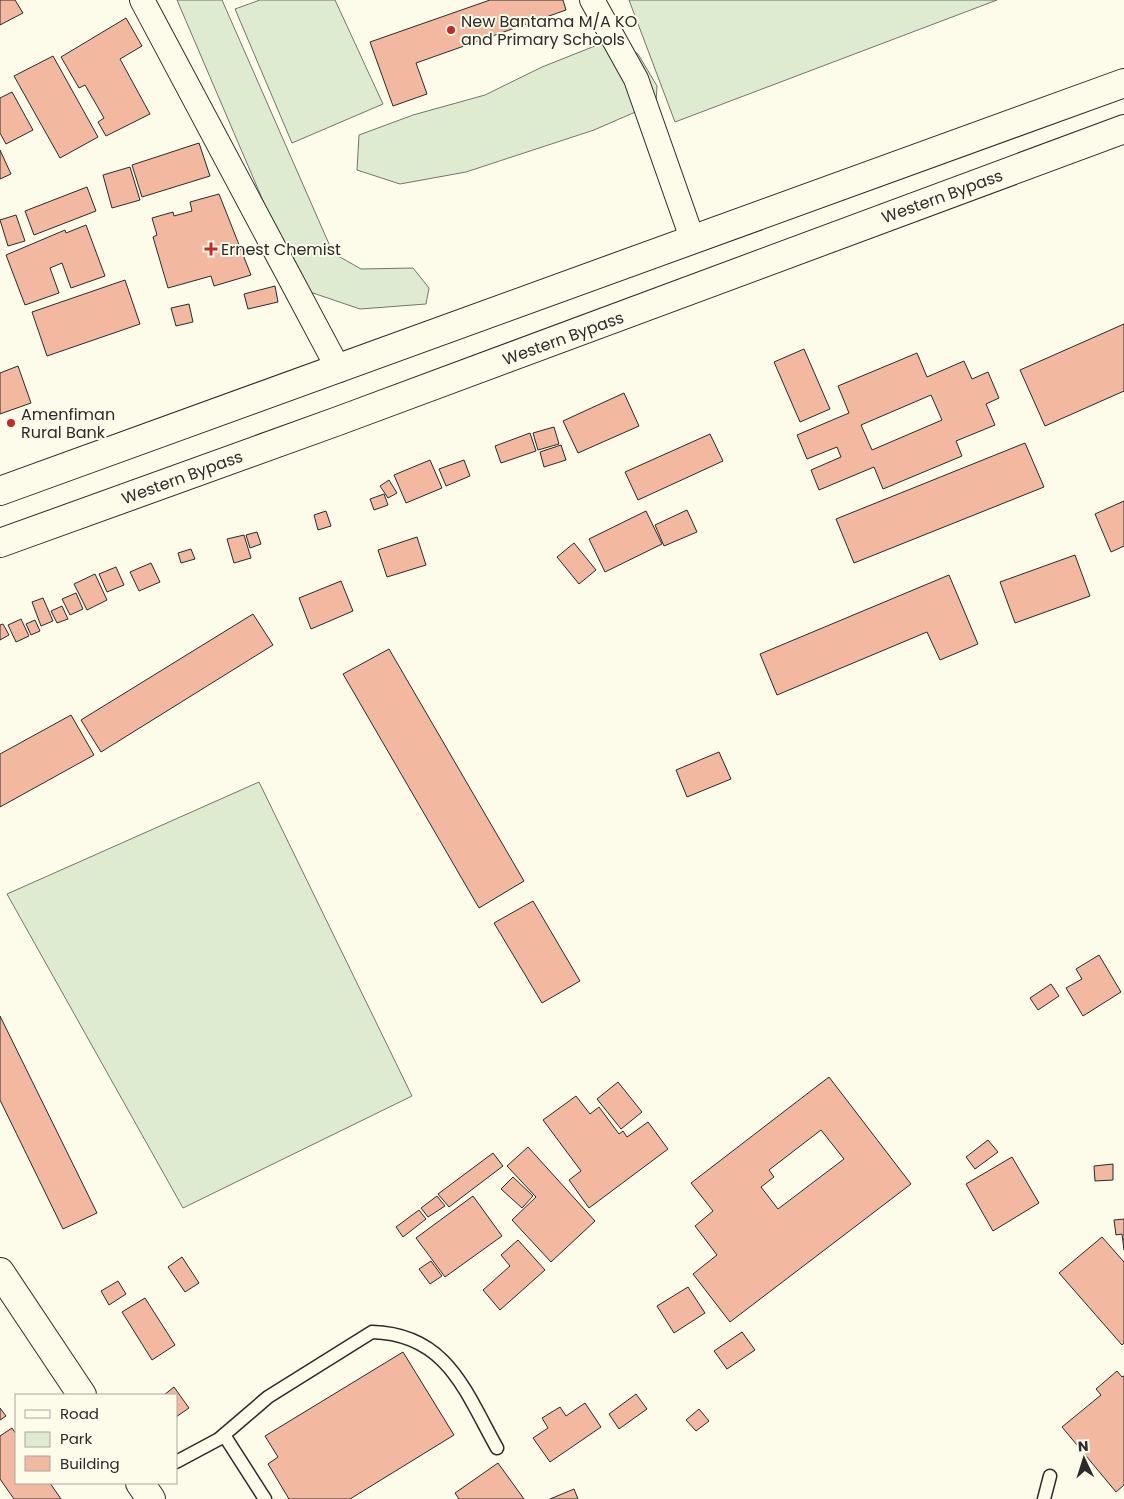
<svg xmlns="http://www.w3.org/2000/svg" width="1124" height="1499" viewBox="0 0 1124 1499" font-family="Poppins,sans-serif">
<style>
.green{fill:#deebd1;stroke:#74746e}
.building{fill:#f2b8a0;stroke:#2b2b2b;fill-rule:evenodd}
.lines{fill:none;stroke-linecap:round;stroke-linejoin:round}
.lane-casing{stroke:#2b2b2b;stroke-width:15}
.street-casing{stroke:#2b2b2b;stroke-width:26}
.secondary-casing{stroke:#2b2b2b;stroke-width:30}
.highway-casing{stroke:#2b2b2b;stroke-width:30}
.lane{stroke:#fdfbea;stroke-width:12}
.street{stroke:#fdfbea;stroke-width:24}
.secondary{stroke:#fdfbea;stroke-width:28}
.highway{stroke:#fdfbea;stroke-width:28}
.poi-dot{fill:#c62828;stroke:#fdfbea;stroke-width:2}
.labels{text-anchor:middle;stroke-width:4;stroke-linejoin:round;paint-order:stroke}
.poi-label{font-size:16px;fill:#2b2b2b;stroke:#fdfbea;text-anchor:start}
.street-label{font-size:16px;fill:#2b2b2b;stroke:#fdfbea}
</style>
<rect width="100%" height="100%" fill="#fdfbea"/>
<g class="green">
<path d="M177 0H222L333 253 361 269 413 268 429 288 426 304 360 309 310 292 282 245Z"/>
<path d="M260 0H335L383 104 292 143 235 9Z"/>
<path d="M629 0H997L675 122Z"/>
<path d="M615 38 638 54 657 86 656 103 594 130 466 172 400 184 357 170 359 135 413 115 485 95 542 67Z"/>
<path d="M259 782 412 1096 183 1208 7 894Z"/>
</g>
<g class="building">
<path d="M0 0H15L23 13 0 25Z"/>
<path d="M490 0H563L566 10 416 63 427 94 393 106 370 42Z"/>
<path d="M126 18 142 46 120 59 150 114 106 136 98 122 104 118 85 85 79 88 61 57Z"/>
<path d="M53 56 98 137 60 158 14 76Z"/>
<path d="M12 92 33 130 6 144 0 133V98Z"/>
<path d="M199 143 210 176 142 197 132 165Z"/>
<path d="M0 150 11 174 0 179Z"/>
<path d="M130 167 140 200 112 208 103 175Z"/>
<path d="M87 187 96 211 34 235 25 211Z"/>
<path d="M219 194 251 275 214 286 211 276 168 288 153 237 157 235 152 218 173 212 174 216 192 211 190 202Z"/>
<path d="M16 215 25 241 8 246 0 220Z"/>
<path d="M86 225 105 276 71 288 62 263 50 268 59 293 25 305 6 255 65 230 66 233Z"/>
<path d="M125 280 140 324 47 356 32 312Z"/>
<path d="M275 286 278 302 248 309 244 294Z"/>
<path d="M189 304 193 322 176 326 171 308Z"/>
<path d="M1124 324V391L1045 426 1020 370Z"/>
<path d="M804 349 830 409 800 422 774 362Z"/>
<path d="M917 353 927 377 964 361 972 379 988 372 999 398 986 404 995 425 956 441 962 456 883 489 874 467 819 490 811 470 841 457 837 447 807 459 797 435 849 413 838 386ZM931 395 942 420 872 450 861 425Z"/>
<path d="M18 366 31 403 0 414V373Z"/>
<path d="M624 393 639 426 578 453 563 421Z"/>
<path d="M554 427 559 444 538 450 533 433Z"/>
<path d="M530 433 536 451 501 463 495 446Z"/>
<path d="M710 434 723 461 638 500 625 472Z"/>
<path d="M1025 443 1044 487 854 563 836 519Z"/>
<path d="M561 445 566 460 544 467 540 452Z"/>
<path d="M430 460 442 488 406 503 394 475Z"/>
<path d="M464 460 470 476 446 486 439 469Z"/>
<path d="M389 480 397 493 388 498 380 486Z"/>
<path d="M384 494 388 505 374 510 370 499Z"/>
<path d="M1124 501V546L1111 552 1095 514Z"/>
<path d="M687 510 697 532 664 546 655 525Z"/>
<path d="M326 511 331 526 318 530 314 515Z"/>
<path d="M646 511 662 544 605 572 589 539Z"/>
<path d="M257 532 261 544 250 548 246 535Z"/>
<path d="M244 535 251 558 234 563 227 539Z"/>
<path d="M417 537 426 565 387 577 378 550Z"/>
<path d="M574 543 596 570 579 584 557 557Z"/>
<path d="M191 549 195 559 181 563 178 553Z"/>
<path d="M1075 555 1090 596 1015 623 1000 582Z"/>
<path d="M151 563 160 582 139 591 130 572Z"/>
<path d="M116 567 124 585 107 592 99 574Z"/>
<path d="M95 574 107 600 87 610 74 584Z"/>
<path d="M949 575 978 644 940 660 927 632 777 695 760 654Z"/>
<path d="M341 581 353 611 311 629 299 598Z"/>
<path d="M76 593 83 609 70 615 62 599Z"/>
<path d="M43 598 53 621 41 626 32 602Z"/>
<path d="M62 606 68 619 57 623 51 611Z"/>
<path d="M253 614 273 645 101 752 81 720Z"/>
<path d="M21 619 29 636 16 642 8 625Z"/>
<path d="M35 620 40 631 31 635 26 624Z"/>
<path d="M3 624 9 635 0 640V625Z"/>
<path d="M389 649 524 881 479 908 343 674Z"/>
<path d="M71 715 94 755 0 807V754Z"/>
<path d="M719 752 731 779 687 797 676 770Z"/>
<path d="M533 901 580 981 542 1003 494 923Z"/>
<path d="M1099 955 1121 992 1083 1016 1066 988 1082 979 1076 969Z"/>
<path d="M1051 984 1059 996 1038 1010 1030 998Z"/>
<path d="M0 1016 97 1213 63 1229 0 1100Z"/>
<path d="M829 1077 911 1184 730 1322 693 1274 717 1255 695 1226 713 1211 691 1183ZM821 1130 844 1159 778 1209 761 1187 774 1177 769 1170Z"/>
<path d="M618 1082 642 1112 621 1129 597 1099Z"/>
<path d="M576 1096 590 1114 599 1107 619 1134 623 1131 627 1137 648 1122 668 1149 589 1208 569 1180 581 1171 543 1120Z"/>
<path d="M988 1140 998 1152 975 1169 966 1157Z"/>
<path d="M528 1147 595 1221 551 1262 512 1220 536 1197 507 1166Z"/>
<path d="M493 1153 503 1166 449 1207 438 1194Z"/>
<path d="M1012 1157 1039 1203 993 1231 966 1184Z"/>
<path d="M1113 1164V1180L1095 1181 1094 1166Z"/>
<path d="M513 1177 533 1196 522 1208 501 1189Z"/>
<path d="M437 1196 445 1206 428 1217 421 1208Z"/>
<path d="M473 1196 502 1236 445 1277 416 1238Z"/>
<path d="M419 1210 426 1219 403 1237 396 1227Z"/>
<path d="M1124 1219V1250L1122 1234 1116 1235 1114 1220Z"/>
<path d="M1102 1237 1124 1262V1343L1122 1345 1059 1273Z"/>
<path d="M518 1240 545 1270 500 1310 483 1290 510 1266 501 1255Z"/>
<path d="M182 1257 199 1283 185 1292 168 1267Z"/>
<path d="M431 1261 442 1276 430 1284 419 1269Z"/>
<path d="M118 1281 126 1294 109 1305 101 1291Z"/>
<path d="M688 1287 705 1313 674 1333 657 1306Z"/>
<path d="M145 1298 175 1345 152 1360 122 1312Z"/>
<path d="M742 1332 755 1350 727 1369 714 1351Z"/>
<path d="M403 1352 454 1435 350 1499H289L268 1464 278 1457 265 1436Z"/>
<path d="M1117 1371 1122 1377 1124 1376V1485L1116 1492 1062 1427 1101 1395 1096 1389Z"/>
<path d="M174 1387 189 1408 176 1417V1395H164Z"/>
<path d="M636 1394 647 1409 619 1429 609 1414Z"/>
<path d="M585 1403 601 1427 550 1462 533 1438 548 1428 542 1418 560 1407 566 1416Z"/>
<path d="M0 1408 6 1416 0 1420Z"/>
<path d="M699 1409 709 1421 696 1431 686 1420Z"/>
<path d="M12 1428 16 1434V1483H50L61 1499H14L0 1479V1436Z"/>
<path d="M498 1463 524 1499H459L455 1493Z"/>
<path d="M574 1489 578 1499H550Z"/>
</g>
<g class="lines">
<defs>
<g id="lane">
<path d="M224 1435 265 1499"/>
<path d="M176 1462 219 1439 268 1397 372 1332C447 1334 465 1391 497 1448"/>
<path d="M1044 1499 1050 1476"/>
</g>
<g id="street">
<path d="M142 0 339 370"/>
<path d="M592 0 636 79 693 241"/>
</g>
<g id="secondary">
<path d="M0 1272 82 1395"/>
<path d="M140 1483 151 1499"/>
</g>
<g id="highway">
<path d="M0 491 1124 83"/>
<path d="M0 543 338 421 1124 129"/>
</g>
</defs>
<use href="#lane" class="lane-casing"/>
<use href="#street" class="street-casing"/>
<use href="#secondary" class="secondary-casing"/>
<use href="#highway" class="highway-casing"/>
<use href="#lane" class="lane"/>
<use href="#street" class="street"/>
<use href="#secondary" class="secondary"/>
<use href="#highway" class="highway"/>
</g>
<g class="poi-dot">
<circle cx="451" cy="30" r="5"/>
<path d="M208.5 241.5h5v5h5v5h-5v5h-5v-5h-5v-5h5z"/>
<circle cx="11" cy="423" r="5"/>
</g>
<g class="labels">
<g class="poi-label">
<text x="461" y="27">New Bantama M/A KO<tspan x="461" dy="18">and Primary Schools</tspan></text>
<text x="221" y="255">Ernest Chemist</text>
<text x="21" y="420">Amenfiman<tspan x="21" dy="18">Rural Bank</tspan></text>
</g>
<g class="street-label">
<text transform="translate(942 196) rotate(-20)" y="6">Western Bypass</text>
<text transform="translate(563 338) rotate(-20)" y="6">Western Bypass</text>
<text transform="translate(182 477) rotate(-20)" y="6">Western Bypass</text>
</g>
</g>
<rect x="15" y="1394" width="162" height="90" fill="#fdfbea" stroke="#a9a89e"/>
<rect x="25" y="1410" width="25" height="8" fill="#fdfbea" stroke="#a9a89e"/>
<text x="60" y="1419" font-size="15" fill="#2b2b2b">Road</text>
<rect x="25" y="1432" width="25" height="15" fill="#deebd1" stroke="#a9a89e"/>
<text x="60" y="1444" font-size="15" fill="#2b2b2b">Park</text>
<rect x="25" y="1456" width="25" height="15" fill="#f2b8a0" stroke="#a9a89e"/>
<text x="60" y="1469" font-size="15" fill="#2b2b2b">Building</text>
<g transform="translate(1084 1459) rotate(356)" stroke="#fdfbea" stroke-width="4" paint-order="stroke">
<path d="M0-4L9 19L0 12L-9 19Z" fill="#2b2b2b"/>
<text y="-8" font-size="14" font-weight="bold" text-anchor="middle" fill="#2b2b2b">N</text>
</g>
</svg>
